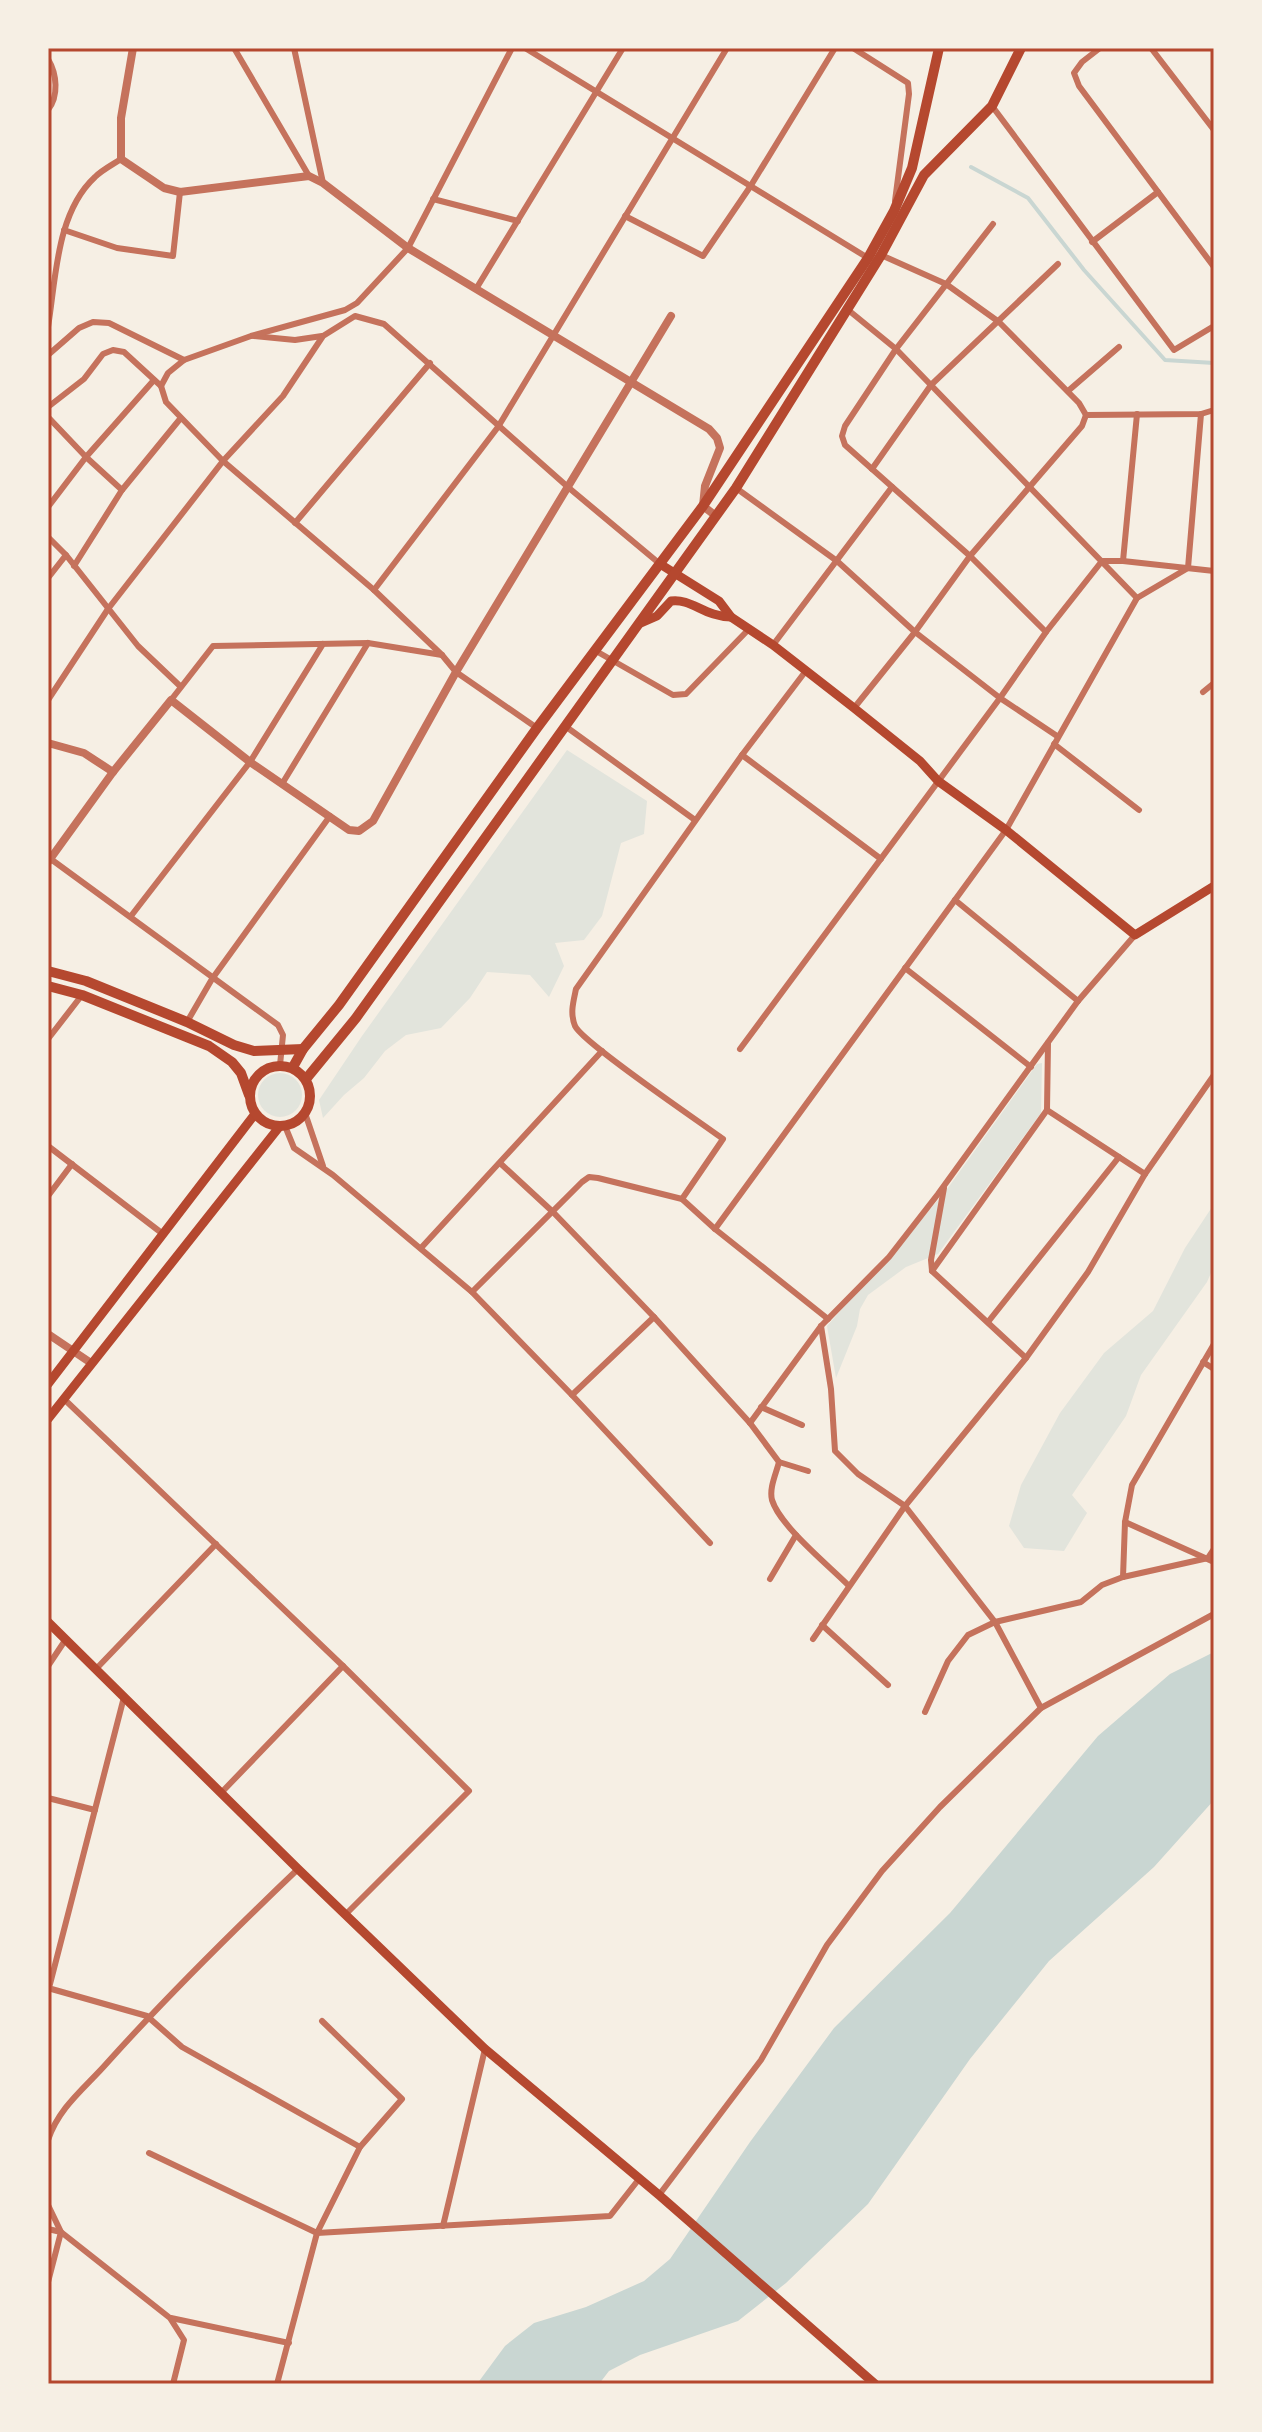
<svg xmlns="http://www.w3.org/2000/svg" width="1262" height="2432" viewBox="0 0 1262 2432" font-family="'Golos Text',sans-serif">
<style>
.green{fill:#e2e4dc}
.water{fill:#c9d6d2}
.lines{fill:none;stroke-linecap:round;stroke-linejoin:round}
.stream{stroke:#c9d6d2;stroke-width:4}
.minor{stroke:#c5725c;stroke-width:6}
.tertiary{stroke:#c5725c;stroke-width:8}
.secondary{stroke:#b5482f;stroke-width:9}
.primary{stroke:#b5482f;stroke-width:10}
.neatline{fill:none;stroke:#b5482f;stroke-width:3}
</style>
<rect width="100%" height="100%" fill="#f6efe4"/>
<g class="green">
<path d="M567 750 647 801 644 834 621 843 602 916 584 940 555 943 564 966 549 997 530 975 487 972 470 998 441 1028 406 1035 385 1051 364 1078 344 1095 323 1118 319 1100 362 1036Z"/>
<path d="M1042 1063 1041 1113 938 1254 906 1267 868 1295 860 1309 857 1326 836 1378 827 1326 945 1192 1037 1064Z"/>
<circle cx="280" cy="1095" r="22"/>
<path d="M1214 1204V1266L1207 1282 1141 1375 1126 1416 1072 1495 1087 1513 1064 1551 1024 1548 1009 1526 1021 1485 1060 1413 1104 1353 1153 1311 1185 1248Z"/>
</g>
<path class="water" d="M1214 1652V1800L1154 1867 1049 1961 970 2059 868 2204 786 2283 738 2321 640 2355 609 2371 599 2384H477L505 2346 534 2323 586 2307 644 2281 670 2259 750 2142 834 2028 950 1913 1098 1736 1170 1674Z"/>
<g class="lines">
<path class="stream" d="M971 167 1028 198 1084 270 1165 360 1214 363"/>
<g class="minor">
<path d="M234 48 309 176"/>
<path d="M294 48 323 183"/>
<path d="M525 48 868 258"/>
<path d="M853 48 908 83 909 94 895 201"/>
<path d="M1100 48 1082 62 1074 73 1079 86 1214 267"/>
<path d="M1151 48 1214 130"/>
<path d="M48 59C57 74 59 96 48 110"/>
<path d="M992 106 1174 350 1214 326"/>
<path d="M433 199 518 221"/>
<path d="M625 216 703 256 750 187 835 48"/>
<path d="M993 224 896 349 845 426 842 436 845 445 970 556 1046 632"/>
<path d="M64 230 117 248 173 256 180 192"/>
<path d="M1092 242 1158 192"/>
<path d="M881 255 946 284 999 322 1079 403 1086 415"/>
<path d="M476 289 623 48"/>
<path d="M847 309 896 349 1137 598"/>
<path d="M48 327C56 279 56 213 95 177 102 170 112 165 121 159"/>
<path d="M254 336 295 340 322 336"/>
<path d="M48 355 79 328 93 322 109 323 184 360"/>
<path d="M161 386 168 373 184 360 251 336 345 310 357 303 408 248 512 48"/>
<path d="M1068 391 1119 347"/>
<path d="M48 407 84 379 103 354 113 350 124 352 161 386 166 402 223 461 374 590 442 655 456 672 537 728"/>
<path d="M1086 415 1201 414 1214 410"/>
<path d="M48 417 86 457 122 490"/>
<path d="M872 469 931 385 1058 264"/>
<path d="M736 488 837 561 915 632 1000 698 1057 736"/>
<path d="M48 507 86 457 154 380"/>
<path d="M295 523 430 363"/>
<path d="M48 537 66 555 138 646 180 686"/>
<path d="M1123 561 1137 414"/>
<path d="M74 566 122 490 180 419"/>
<path d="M48 578 66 555"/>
<path d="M374 590 498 427 727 48"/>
<path d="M773 645 892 487"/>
<path d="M596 651 673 695 686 694 748 630"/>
<path d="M1203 692 1214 683"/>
<path d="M48 700 108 609 223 461 283 396 323 336 355 316 384 324 569 488 660 564"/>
<path d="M171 700 213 646 368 643 442 655"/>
<path d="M854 708 915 632 970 556 1082 426 1086 415"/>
<path d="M565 726 695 820"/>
<path d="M1054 744 1139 810"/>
<path d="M742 755 881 859"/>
<path d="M282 784 368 643"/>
<path d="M48 857 278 1025 283 1035 280 1065"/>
<path d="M955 900 1078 1001"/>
<path d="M131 916 250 762 323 644"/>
<path d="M905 968 1031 1067"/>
<path d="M187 1022 212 979 330 816"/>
<path d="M48 1039 82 995"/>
<path d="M740 1049 1000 698 1046 632 1102 561H1123L1214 571"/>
<path d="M1047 1110 1145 1174"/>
<path d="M305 1113 323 1166"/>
<path d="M285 1126 294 1148 333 1175 472 1292 572 1395 710 1543"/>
<path d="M48 1146 163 1234"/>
<path d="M500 1163 553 1212 654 1317 750 1423 779 1462 808 1471"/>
<path d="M944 1188 931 1260 932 1271 1026 1358"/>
<path d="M48 1196 72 1164"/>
<path d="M682 1199 723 1139C700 1122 583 1043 575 1026 570 1013 573 1003 576 989L742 755 805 672"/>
<path d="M715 1229 1006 830 1137 598 1188 568 1201 414"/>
<path d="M421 1248 602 1051"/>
<path d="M932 1271 1047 1110 1048 1043"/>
<path d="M472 1292 582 1182 589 1177 598 1178 682 1199 715 1229 828 1319"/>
<path d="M988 1322 1119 1157"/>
<path d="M821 1326 831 1389 835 1451 858 1474 905 1506 995 1622 1041 1708"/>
<path d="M1203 1362 1214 1369"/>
<path d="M572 1395 654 1317"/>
<path d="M64 1399 343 1666 469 1791 345 1915"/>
<path d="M761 1407 802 1425"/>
<path d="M750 1423 821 1326 889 1257 938 1194 1078 1001 1135 935"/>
<path d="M779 1462C776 1474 769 1488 772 1500 780 1526 828 1565 848 1585"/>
<path d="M1125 1522 1214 1562"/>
<path d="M1123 1577 1125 1522 1132 1485 1214 1344"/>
<path d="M770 1579 796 1535"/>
<path d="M822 1625 888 1685"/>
<path d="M813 1639 905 1506 1026 1358 1088 1272 1145 1174 1214 1075"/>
<path d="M48 1666 66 1639"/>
<path d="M96 1669 216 1544"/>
<path d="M925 1712 948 1661 968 1635 995 1622 1081 1602 1102 1585 1123 1577 1208 1558 1214 1549"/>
<path d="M221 1793 343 1666"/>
<path d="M48 1798 95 1810"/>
<path d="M48 1988 147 2016 182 2047 360 2147"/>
<path d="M49 1988 124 1697"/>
<path d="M48 2140C59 2107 85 2088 107 2063 168 1995 232 1932 298 1869"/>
<path d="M149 2153 317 2233 610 2216 639 2179"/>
<path d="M659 2195 761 2060 827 1945 882 1871 940 1807 1041 1708 1214 1614"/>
<path d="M48 2205 61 2232 48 2282"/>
<path d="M443 2226 485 2049"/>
<path d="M48 2229 61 2232 170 2318 184 2340 173 2384"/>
<path d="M171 2318 289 2343"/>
<path d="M277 2384 317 2233 360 2147 402 2099 322 2021"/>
</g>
<g class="tertiary">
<path d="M133 48 121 118V159L164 188 180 192 309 176 323 183 408 248 709 429 717 438 720 448 705 486 703 506 716 516"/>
<path d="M48 743 84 753 113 772"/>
<path d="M48 862 113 772 171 700 250 762 349 830 359 831 373 821 456 672 671 316"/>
<path d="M48 1334 91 1363"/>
</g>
<g class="secondary">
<path d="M660 564 719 601 731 617 773 645 854 708 920 761 938 781 1006 830 1135 935 1214 886"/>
<path d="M641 623 657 616 671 601C691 598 705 617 731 617"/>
<path d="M48 1384 255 1114"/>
<path d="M48 1419 280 1126"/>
<path d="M48 1622 298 1869 485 2049 659 2195 875 2384"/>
</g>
<g class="primary">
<path d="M48 971 86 981 187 1022 234 1045 254 1051 303 1049"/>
<path d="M48 986 82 995 209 1046 232 1062 241 1073 249 1095"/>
<circle cx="280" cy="1096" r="30"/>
<path d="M293 1067 303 1049 339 1005 537 728 703 506 868 258 894 211 912 168 939 48"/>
<path d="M306 1079 356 1018 736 488 881 255 924 175 992 106 1021 48"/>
</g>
</g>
<rect width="1262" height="2432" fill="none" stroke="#f6efe4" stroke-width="100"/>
<rect x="50" y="50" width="1162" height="2332" class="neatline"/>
</svg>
